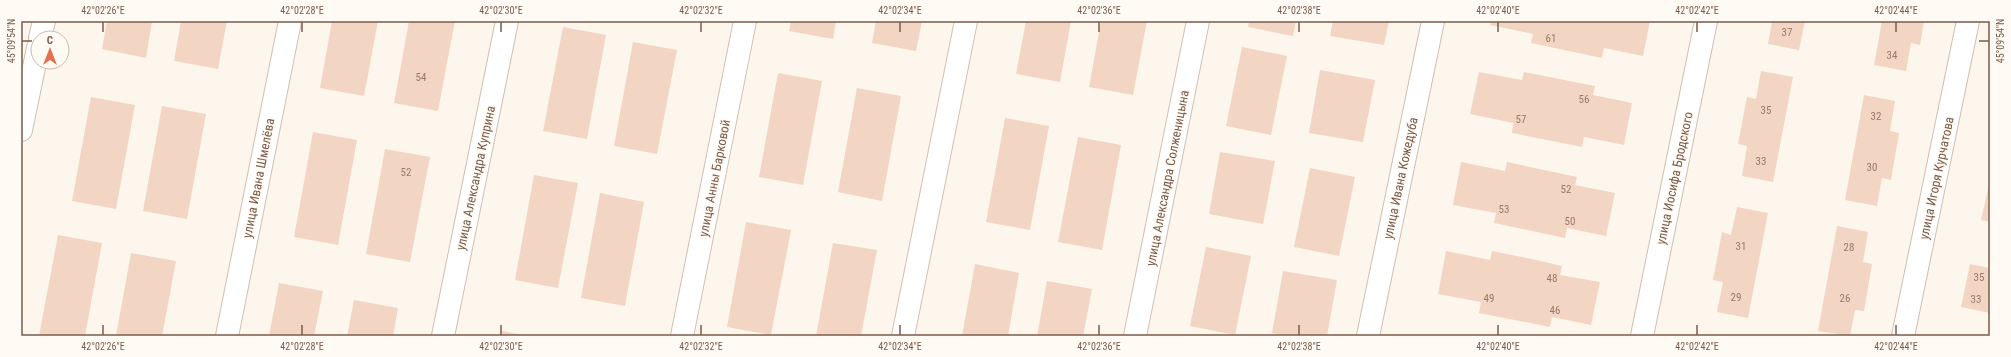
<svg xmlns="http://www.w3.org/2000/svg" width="2011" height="357" viewBox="0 0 2011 357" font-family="'Roboto Condensed',sans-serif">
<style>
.building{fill:#f3d5c3}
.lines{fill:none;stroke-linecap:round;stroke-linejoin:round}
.minor-casing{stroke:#d1beb0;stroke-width:24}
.minor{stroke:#fff;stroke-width:22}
.ticks{fill:none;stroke:#7a5c4d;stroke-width:1.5}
.labels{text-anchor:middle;stroke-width:3;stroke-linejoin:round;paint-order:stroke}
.number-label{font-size:11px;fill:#987a6a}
.street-label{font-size:13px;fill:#7a5c4d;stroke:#fffaf3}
.neatline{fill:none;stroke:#7a5c4d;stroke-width:1.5}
.ticks-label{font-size:10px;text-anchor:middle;fill:#7a5c4d}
</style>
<rect width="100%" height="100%" fill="#fdf6ec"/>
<g class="building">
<path d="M107 21H152L146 58 102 49Z"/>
<path d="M181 21H227L218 69 174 61Z"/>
<path d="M332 21H378L364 96 320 88Z"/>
<path d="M409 21H455L438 111 394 103Z"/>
<path d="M791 21H836L833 39 789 31Z"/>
<path d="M876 21H922L916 51 872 43Z"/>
<path d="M1026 21H1071L1060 82 1016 74Z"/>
<path d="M1101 21H1147L1133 95 1089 87Z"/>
<path d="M1249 21H1296L1293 36 1248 27Z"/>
<path d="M1333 21H1389L1384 45 1330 36Z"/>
<path d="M1491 21H1650L1643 56 1604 48 1602 58 1531 43 1533 34 1490 25Z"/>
<path d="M1772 21H1805L1799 50 1768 44Z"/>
<path d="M1882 21H1924L1920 45 1911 43 1906 71 1874 65Z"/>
<path d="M563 27 606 35 587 139 543 131Z"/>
<path d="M633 42 677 50 657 154 614 146Z"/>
<path d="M1242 47 1287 56 1271 135 1226 126Z"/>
<path d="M1320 70 1375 80 1363 142 1309 133Z"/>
<path d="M1761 71 1793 77 1773 182 1742 176 1747 146 1738 144 1747 97 1756 99Z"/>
<path d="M1479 72 1522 80 1524 72 1595 86 1593 95 1632 103 1624 145 1584 137 1582 147 1512 133 1513 123 1470 114Z"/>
<path d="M778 73 822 81 803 185 759 177Z"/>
<path d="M857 88 901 96 882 201 838 192Z"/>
<path d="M1864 95 1895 101 1890 131 1899 133 1891 180 1882 178 1877 206 1845 200Z"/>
<path d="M91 97 135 105 116 209 72 201Z"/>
<path d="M162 106 206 114 187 219 143 211Z"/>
<path d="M1005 118 1049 126 1030 230 986 222Z"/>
<path d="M313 132 357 140 338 245 294 237Z"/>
<path d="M1078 137 1121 145 1102 250 1058 242Z"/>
<path d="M385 149 430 157 410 262 366 254Z"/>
<path d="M1220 152 1275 161 1263 224 1209 214Z"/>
<path d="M1461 162 1505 171 1507 162 1577 177 1575 185 1615 193 1606 236 1567 228 1565 238 1494 223 1496 213 1453 205Z"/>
<path d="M1310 168 1355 177 1339 256 1294 247Z"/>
<path d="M534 175 578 183 558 288 515 280Z"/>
<path d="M1990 180V222L1981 220Z"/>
<path d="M600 193 644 202 625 306 581 298Z"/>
<path d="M1737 207 1768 213 1748 318 1717 312 1723 282 1713 280 1722 232 1731 235Z"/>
<path d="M746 222 791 230 771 335 727 327Z"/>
<path d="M1837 226 1868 232 1863 262 1872 264 1864 311 1855 310 1850 336 1818 331Z"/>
<path d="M58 235 102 243 85 336H39Z"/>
<path d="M833 243 877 250 861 336H816Z"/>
<path d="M1206 247 1251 256 1235 335 1190 326Z"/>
<path d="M1446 251 1490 260 1492 251 1527 258 1562 266 1560 275 1600 282 1591 325 1552 317 1550 327 1479 313 1481 302 1438 294Z"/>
<path d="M131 253 176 261 162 336H116Z"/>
<path d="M975 264 1019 273 1008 336H962Z"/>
<path d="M1970 264 1990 268V313L1961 307Z"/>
<path d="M1283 271 1337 280 1327 336H1287L1272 333Z"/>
<path d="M1047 281 1092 289 1083 336H1037Z"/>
<path d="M279 283 323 291 314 336H269Z"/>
<path d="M354 300 398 308 393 336H347Z"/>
<path d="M502 331 523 335V336H501Z"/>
</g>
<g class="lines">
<defs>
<g id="minor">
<path d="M40 38 44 21"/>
<path d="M21 130 38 48"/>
<path d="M227 336 290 21"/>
<path d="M443 336 507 21"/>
<path d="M682 336 745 21"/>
<path d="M903 336 966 21"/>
<path d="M1135 336 1198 21"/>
<path d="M1368 336 1433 21"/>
<path d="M1642 336 1706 21"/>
<path d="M1903 336 1968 21"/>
</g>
</defs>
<use href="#minor" class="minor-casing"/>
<use href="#minor" class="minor"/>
</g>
<path class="ticks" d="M103 22V32M302 22V32M501 22V32M701 22V32M900 22V32M1099 22V32M1299 22V32M1498 22V32M1697 22V32M1896 22V32M22 41H32M1979 41H1989M103 325V335M302 325V335M501 325V335M701 325V335M900 325V335M1099 325V335M1299 325V335M1498 325V335M1697 325V335M1896 325V335"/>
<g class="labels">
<g class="number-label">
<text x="1787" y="36">37</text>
<text x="1551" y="42">61</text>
<text x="1892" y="59">34</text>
<text x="421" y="81">54</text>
<text x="1584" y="103">56</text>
<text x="1766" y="114">35</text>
<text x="1876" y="120">32</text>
<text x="1521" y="123">57</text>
<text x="1761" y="165">33</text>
<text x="1872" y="171">30</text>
<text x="406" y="176">52</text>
<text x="1566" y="193">52</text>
<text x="1504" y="213">53</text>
<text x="1570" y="225">50</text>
<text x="1741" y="250">31</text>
<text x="1849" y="251">28</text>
<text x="1979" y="281">35</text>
<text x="1552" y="282">48</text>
<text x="1736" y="301">29</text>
<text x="1489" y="302">49</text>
<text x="1845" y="302">26</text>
<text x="1976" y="303">33</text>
<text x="1555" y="314">46</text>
</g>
<g class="street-label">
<text transform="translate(258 178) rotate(-79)" y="5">улица Ивана Шмелёва</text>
<text transform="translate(475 178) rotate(-78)" y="5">улица Александра Куприна</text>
<text transform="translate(714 178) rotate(-79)" y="5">улица Анны Барковой</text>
<text transform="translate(1167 178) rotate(-79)" y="5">улица Александра Солженицына</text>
<text transform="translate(1400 178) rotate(-78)" y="5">улица Ивана Кожедуба</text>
<text transform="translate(1674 178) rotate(-78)" y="5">улица Иосифа Бродского</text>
<text transform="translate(1936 178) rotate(-78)" y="5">улица Игоря Курчатова</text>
</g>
</g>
<rect width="2011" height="357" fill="none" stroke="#fffaf3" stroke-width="44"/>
<g transform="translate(50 50)"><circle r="19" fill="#fffaf3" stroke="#cabbb1"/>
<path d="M0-3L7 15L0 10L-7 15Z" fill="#e76f51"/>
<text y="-6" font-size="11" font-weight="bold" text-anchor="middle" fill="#7a5c4d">С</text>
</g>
<rect x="22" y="22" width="1967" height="313" class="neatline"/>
<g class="ticks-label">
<text x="103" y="14">42°02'26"E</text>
<text x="302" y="14">42°02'28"E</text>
<text x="501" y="14">42°02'30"E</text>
<text x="701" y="14">42°02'32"E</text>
<text x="900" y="14">42°02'34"E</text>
<text x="1099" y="14">42°02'36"E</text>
<text x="1299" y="14">42°02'38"E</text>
<text x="1498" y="14">42°02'40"E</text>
<text x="1697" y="14">42°02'42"E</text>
<text x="1896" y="14">42°02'44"E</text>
<text transform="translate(11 41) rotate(-90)" y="4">45°09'54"N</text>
<text transform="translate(2000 41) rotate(-90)" y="4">45°09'54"N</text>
<text x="103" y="350">42°02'26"E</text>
<text x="302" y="350">42°02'28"E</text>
<text x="501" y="350">42°02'30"E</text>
<text x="701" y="350">42°02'32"E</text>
<text x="900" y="350">42°02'34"E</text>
<text x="1099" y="350">42°02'36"E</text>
<text x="1299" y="350">42°02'38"E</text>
<text x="1498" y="350">42°02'40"E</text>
<text x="1697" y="350">42°02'42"E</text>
<text x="1896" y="350">42°02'44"E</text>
</g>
</svg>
